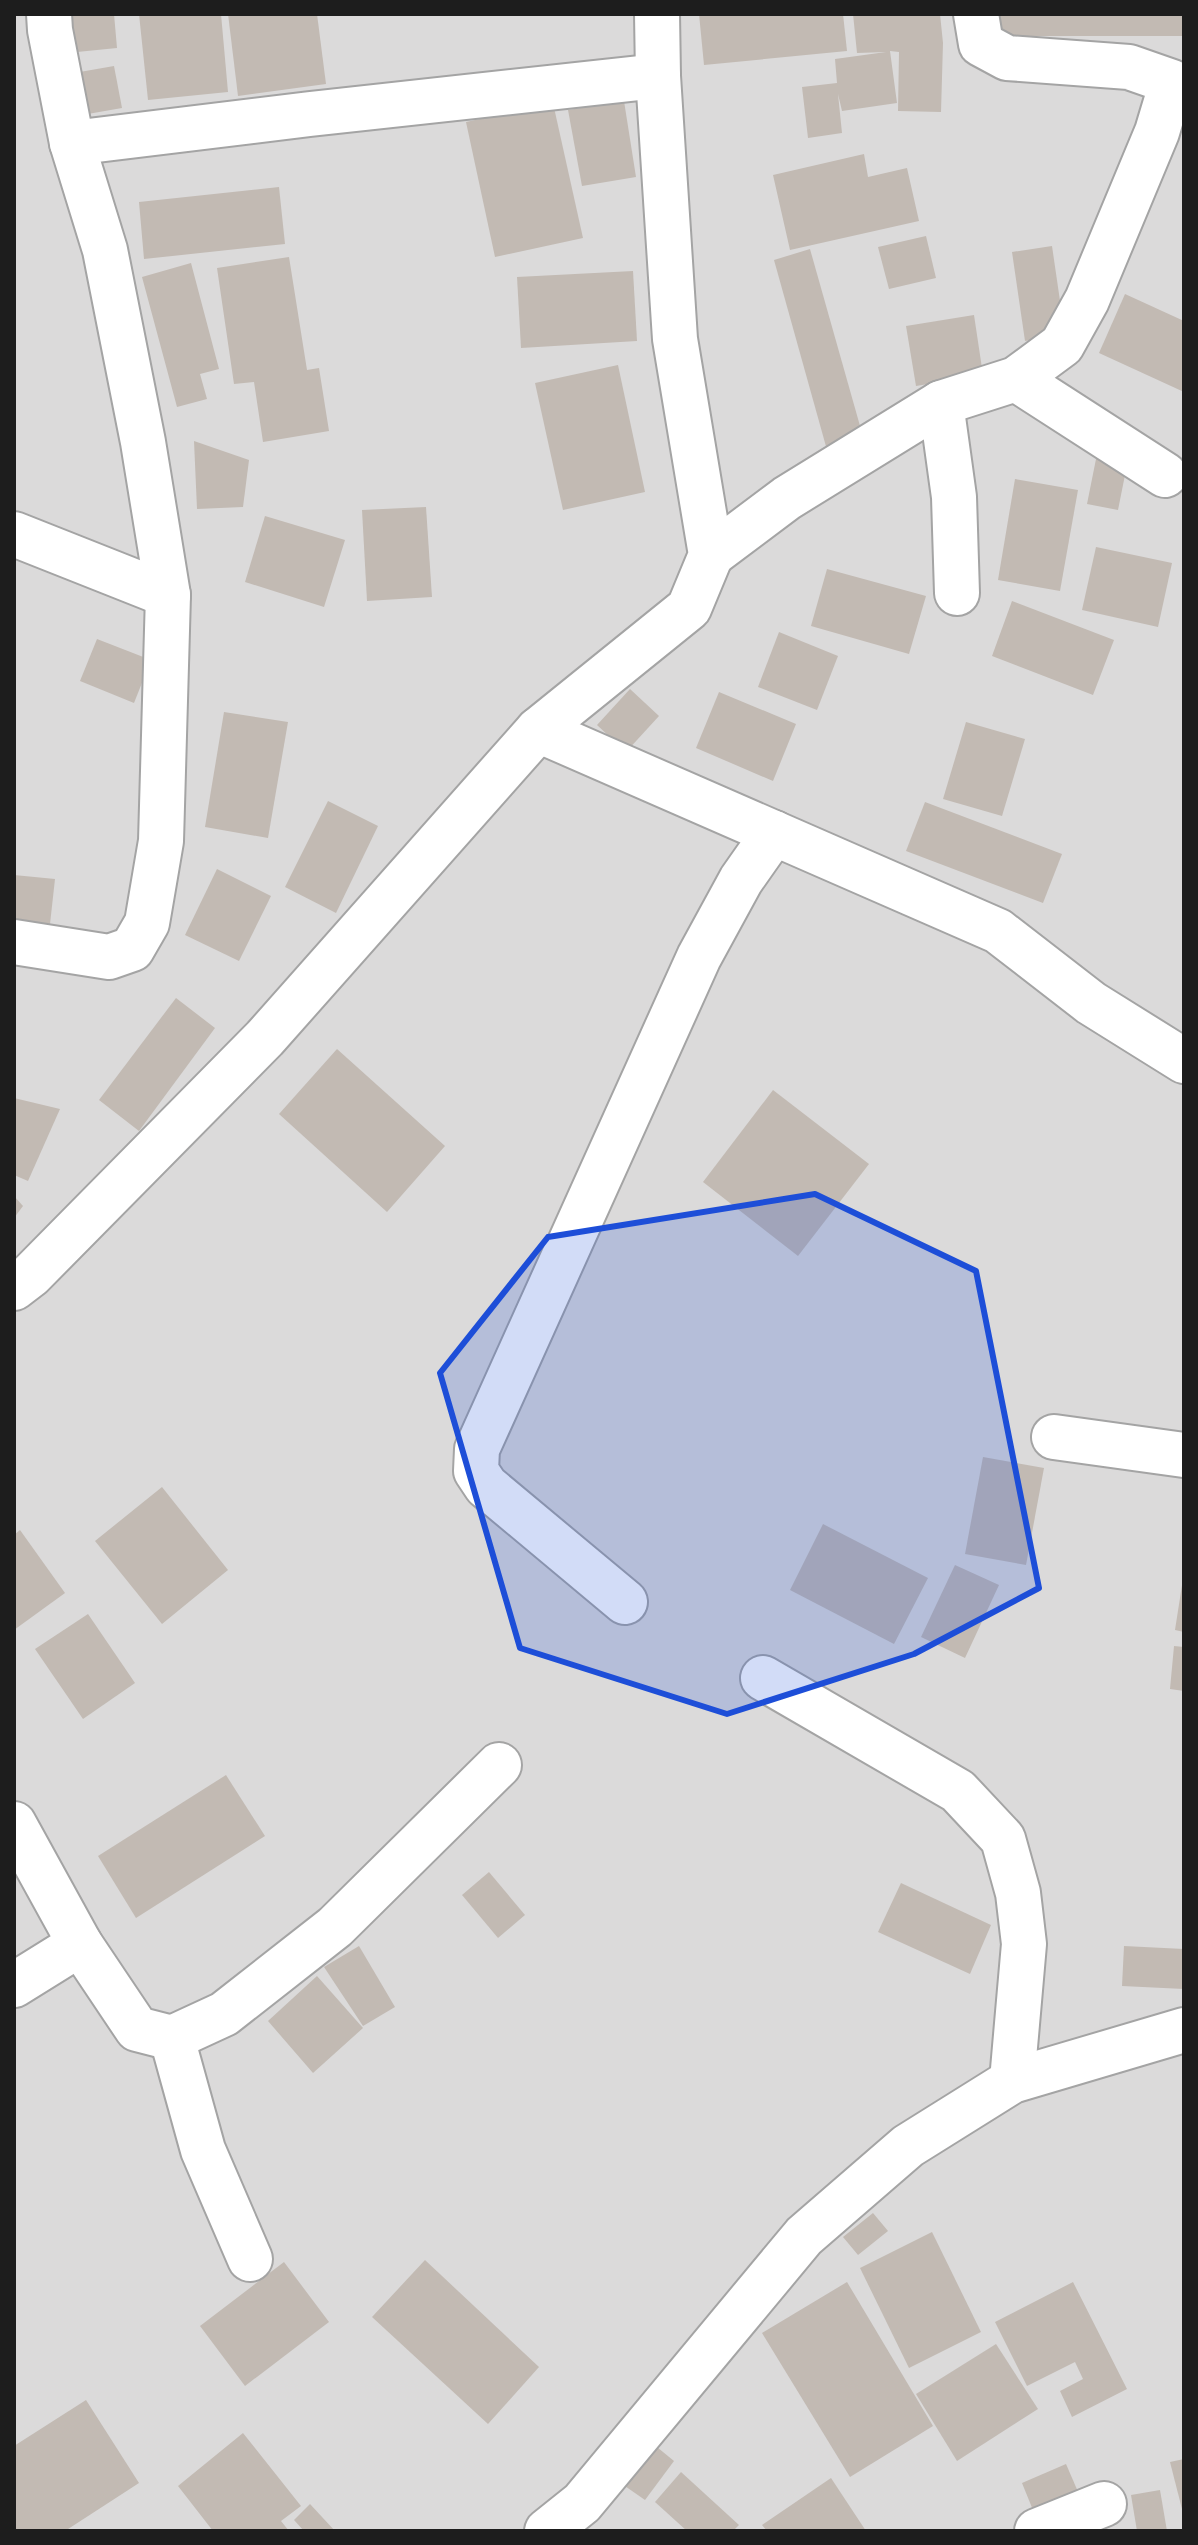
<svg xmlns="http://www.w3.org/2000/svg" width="1198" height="2545" viewBox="0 0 1198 2545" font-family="Karla,sans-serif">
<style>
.residential{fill:#dbdada}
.building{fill:#c2bab3}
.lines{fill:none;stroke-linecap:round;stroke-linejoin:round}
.minor-casing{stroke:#a4a4a4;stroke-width:48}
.minor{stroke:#fff;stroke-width:44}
.marked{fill:#1d4ed8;fill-opacity:0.2;stroke:#1d4ed8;stroke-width:6;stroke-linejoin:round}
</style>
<rect width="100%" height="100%" fill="#eeebe3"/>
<rect class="residential" x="14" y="14" width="1170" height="2517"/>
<g class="building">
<path d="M63 14H114L117 48 67 53Z"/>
<path d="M139 14H221L228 92 148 100Z"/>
<path d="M228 14H317L326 84 238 96Z"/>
<path d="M699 14H843L847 51 704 65Z"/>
<path d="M853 14H940L943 43 941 112 898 111 899 52 890 51 897 103 842 111 838 94 842 133 808 138 802 87 837 83 835 59 886 52 857 53Z"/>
<rect x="993" y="14" width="191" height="22"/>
<path d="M114 66 122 108 82 115 74 73Z"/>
<path d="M624 101 636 177 582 186 568 110Z"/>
<path d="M553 103 583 238 495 257 466 122Z"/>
<path d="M864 154 868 177 907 168 919 221 790 250 773 175Z"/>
<path d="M279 187 285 244 144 259 139 202Z"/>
<path d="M926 236 936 278 889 289 878 247Z"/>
<path d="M1052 246 1065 335 1025 341 1012 252Z"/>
<path d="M810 249 864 440 827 450 774 260Z"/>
<path d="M289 257 307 370 319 368 329 431 263 442 254 382 234 384 217 268Z"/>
<path d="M191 263 219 369 200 374 207 399 177 407 142 277Z"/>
<path d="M633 271 637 341 521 348 517 277Z"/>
<path d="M1125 294 1184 321V392L1099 353Z"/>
<path d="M974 315 983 375 916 386 906 326Z"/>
<path d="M618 365 645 492 563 510 535 383Z"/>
<path d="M194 441 249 460 243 507 197 509Z"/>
<path d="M1098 449 1129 455 1118 510 1087 504Z"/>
<path d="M1015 479 1078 490 1060 591 998 580Z"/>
<path d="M426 507 432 597 367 601 362 510Z"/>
<path d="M265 516 345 540 324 607 245 582Z"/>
<path d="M1096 547 1172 563 1158 627 1082 610Z"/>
<path d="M827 569 926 596 909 654 811 626Z"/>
<path d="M1012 601 1114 640 1093 695 992 656Z"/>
<path d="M779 632 838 656 817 710 758 687Z"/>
<path d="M97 639 151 660 134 703 80 681Z"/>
<path d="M630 689 659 716 626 752 597 725Z"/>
<path d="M719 692 796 724 773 781 696 748Z"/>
<path d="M224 712 288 722 268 838 205 827Z"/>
<path d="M966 722 1025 739 1002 816 943 799Z"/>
<path d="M328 801 378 826 336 913 285 887Z"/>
<path d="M925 802 1062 854 1043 903 906 851Z"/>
<path d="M217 869 271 896 239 961 185 935Z"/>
<path d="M14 875 55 879 50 924 14 920Z"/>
<path d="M176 998 215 1028 139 1131 99 1100Z"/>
<path d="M337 1049 445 1146 387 1212 279 1114Z"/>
<path d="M773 1090 869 1164 798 1256 703 1182Z"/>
<path d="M14 1098 60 1109 28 1181 14 1175Z"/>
<path d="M14 1196 23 1206 14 1218Z"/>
<path d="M983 1457 1044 1468 1026 1565 965 1554Z"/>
<path d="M162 1487 228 1570 162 1624 95 1541Z"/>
<path d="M823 1524 928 1578 894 1644 790 1590Z"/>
<path d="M20 1530 65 1593 14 1630V1535Z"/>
<path d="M955 1565 999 1585 965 1658 921 1637Z"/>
<path d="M1182 1585H1184V1632L1175 1630Z"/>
<path d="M88 1614 135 1683 83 1719 35 1649Z"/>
<path d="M1174 1646 1184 1647V1691L1170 1689Z"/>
<path d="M226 1775 265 1836 136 1918 98 1856Z"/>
<path d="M489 1872 525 1915 498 1938 462 1895Z"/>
<path d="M901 1883 991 1925 970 1974 878 1932Z"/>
<path d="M359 1946 395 2007 363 2026 324 1967Z"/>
<path d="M1124 1946 1184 1949V1989L1122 1986Z"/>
<path d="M317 1976 363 2028 313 2073 268 2021Z"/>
<path d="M873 2213 888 2231 858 2255 843 2237Z"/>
<path d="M932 2232 981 2332 909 2368 860 2268Z"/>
<path d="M425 2260 539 2367 488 2424 372 2317Z"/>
<path d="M284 2262 329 2322 245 2386 200 2326Z"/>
<path d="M847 2282 933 2426 850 2477 762 2333Z"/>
<path d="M1073 2282 1127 2389 1072 2417 1060 2391 1083 2379 1075 2362 1027 2386 995 2322Z"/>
<path d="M996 2344 1038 2409 957 2461 916 2394Z"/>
<path d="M86 2400 139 2483 65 2531H14V2446Z"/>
<path d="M243 2433 301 2506 281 2521 289 2531H213L178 2486Z"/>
<path d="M652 2443 674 2461 645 2500 622 2484Z"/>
<path d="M1184 2459V2513H1183L1170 2462Z"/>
<path d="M1066 2464 1082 2501 1037 2520 1022 2483Z"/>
<path d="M681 2472 739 2525 733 2531H687L655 2502Z"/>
<path d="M831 2478 866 2531H767L762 2525Z"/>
<path d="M1160 2490 1167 2531H1137L1131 2495Z"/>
<path d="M310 2504 335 2531H304L294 2520Z"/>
</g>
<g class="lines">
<defs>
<g id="minor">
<path d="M72 143 310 114 658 76"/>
<path d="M1016 379 1165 475"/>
<path d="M941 403 954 497 957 593"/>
<path d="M14 534 168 595"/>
<path d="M711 555 787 498 941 403 1016 379 1062 345 1087 300 1157 132 1172 82 1129 67 1007 58 981 44 976 14"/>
<path d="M538 730 998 931 1091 1003 1184 1061"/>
<path d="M14 942 109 957 132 949 147 923 161 841 168 595 143 442 105 250 72 143 50 30 49 14"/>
<path d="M14 1288 31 1275 265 1038 538 730 689 608 711 555 675 339 658 76 657 14"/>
<path d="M1054 1437 1184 1455"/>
<path d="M625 1602 486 1486 476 1471 477 1449 699 957 741 880 774 833"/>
<path d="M763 1678 958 1791 1003 1839 1018 1893 1024 1944 1012 2081"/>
<path d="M14 1824 80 1944 137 2029 172 2038 224 2014 335 1927 499 1765"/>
<path d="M14 1985 80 1944"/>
<path d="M172 2038 203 2150 250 2259"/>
<path d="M547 2531 582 2503 804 2236 908 2146 1012 2081 1184 2030"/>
<path d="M1037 2531 1104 2504"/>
</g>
</defs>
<use href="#minor" class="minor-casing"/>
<use href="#minor" class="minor"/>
</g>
<path class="marked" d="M815 1194 976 1271 1039 1588 914 1654 727 1714 520 1648 440 1373 548 1237Z"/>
<rect width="1198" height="2545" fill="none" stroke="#1d1d1d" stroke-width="32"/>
</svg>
